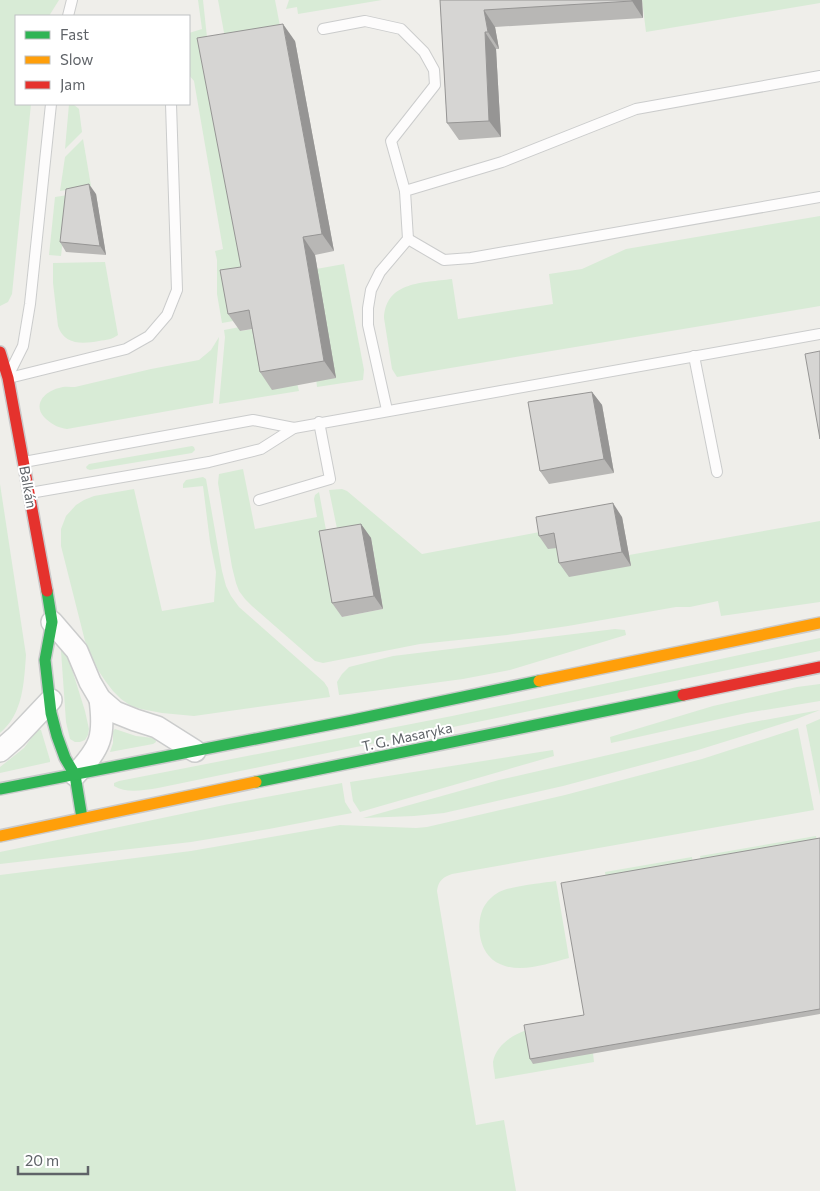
<svg xmlns="http://www.w3.org/2000/svg" width="820" height="1191" viewBox="0 0 820 1191" font-family="Commissioner,sans-serif">
<style>
.green{fill:#d8ebd6}
.lines{fill:none;stroke-linecap:round;stroke-linejoin:round}
.lane-casing{stroke:#cbcccc;stroke-width:12}
.street-casing{stroke:#cbcccc;stroke-width:24}
.fast-casing{stroke:#cacacb;stroke-width:14}
.slow-casing{stroke:#cacacb;stroke-width:14}
.jam-casing{stroke:#cacacb;stroke-width:14}
.lane{stroke:#fdfcfc;stroke-width:10}
.street{stroke:#fdfcfc;stroke-width:21}
.fast{stroke:#30b455;stroke-width:11}
.slow{stroke:#ff9f0a;stroke-width:11}
.jam{stroke:#e5322d;stroke-width:11}
.wall{fill:#b8b7b5}
.shaded-wall{fill:#969594}
.building{fill:#d6d5d3;stroke:#969594}
.labels{text-anchor:middle;stroke-width:4;stroke-linejoin:round;paint-order:stroke}
.street-label{font-size:14px;fill:#5f6368;stroke:#fff}
</style>
<rect width="100%" height="100%" fill="#efeeea"/>
<g class="green">
<path d="M0 0H59L49 16H16V104H31L12 294 8 302 0 306Z"/>
<path d="M198 0H203L209 56 249 266 239 320 222 323 217 294V260L215 251 223 249 194 81 189 75V33L202 29Z"/>
<path d="M218 0H275L280 26 225 38Z"/>
<path d="M289 0H382L298 14 297 7 286 9Z"/>
<path d="M642 0H820V3L646 32Z"/>
<path d="M69 104H73L79 109 82 132 65 149Z"/>
<path d="M83 139 91 186 60 191 65 157Z"/>
<path d="M68 195 61 256 49 255 55 197Z"/>
<path d="M820 216V306L397 377 392 369 384 318C386 281 423 283 452 279L458 319 553 304 549 274 582 269 626 249Z"/>
<path d="M105 262 118 335C113 339 106 340 99 341 82 344 64 345 58 326L53 283V263Z"/>
<path d="M344 264 364 370 363 380 317 387 305 271Z"/>
<path d="M282 324 299 391 219 404 225 337 224 330 240 327 241 331Z"/>
<path d="M219 337 213 403 67 429C59 428 53 425 46 419 32 406 43 392 59 388 64 386 70 387 75 387L151 369 199 360 211 350Z"/>
<path d="M192 446 194 447 195 450 192 453 90 470 87 469 86 467 89 464Z"/>
<path d="M243 469 255 529 317 517 314 499 315 495 319 492 342 617 383 609 371 538 340 543 329 490 342 489 347 491 422 554 545 531 564 547 631 566 629 555 820 521V602L721 616 718 601 690 607H676L568 626 507 635 420 644 323 663 315 661 252 606 245 599 239 591 236 583 232 567 218 483 219 474Z"/>
<path d="M203 477 206 479 222 571 226 586 231 596 239 607 324 682 328 688 330 697 194 716 162 713 141 709 131 706 121 699 113 691 106 682 98 670 85 641 61 546V529L66 516 76 505 84 500 94 496 134 489 162 611 214 602 216 572 210 542 203 486 183 488V484L186 480Z"/>
<path d="M0 484 26 655C24 683 23 714 0 733Z"/>
<path d="M615 629 625 630 626 635 510 670 463 679 373 691 339 695 337 682 342 674 349 667 393 656Z"/>
<path d="M820 638V651L158 788C144 790 127 794 114 786V783L119 781 452 716Z"/>
<path d="M63 648 66 650 85 711 89 729 88 735 85 740 80 742H75L70 739 66 722 61 651Z"/>
<path d="M820 684V701L746 713 611 743 610 737 713 706 797 687Z"/>
<path d="M820 710 794 720 698 750 563 786 444 813 414 816 363 818 499 780 748 723Z"/>
<path d="M820 719V796L806 725Z"/>
<path d="M798 728 814 810 452 874C443 877 438 881 437 891L476 1125 504 1120 516 1191H0V875L191 851 340 825 416 828 427 827 565 795 702 759Z"/>
<path d="M38 729 41 730 50 760V762L0 773V767L24 748Z"/>
<path d="M115 729 136 736 154 738H155L156 742 153 744 110 752 113 743V731Z"/>
<path d="M553 750 554 756 360 812 353 801 350 782Z"/>
<path d="M342 783 345 802 352 813 269 829 191 842 0 864V852L229 804Z"/>
<path d="M816 836 818 844 702 864 700 856Z"/>
<path d="M692 857 693 865 606 880 605 872Z"/>
<path d="M556 881 569 958C549 963 526 972 505 966 499 964 493 961 489 956 478 944 476 919 485 905 488 900 494 895 499 892 511 886 542 883 556 881Z"/>
<path d="M527 1030 593 1053 594 1062 495 1079C495 1074 493 1068 493 1062 496 1045 512 1035 527 1030Z"/>
</g>
<g class="lines">
<defs>
<g id="lane">
<path d="M68 16 72 0"/>
<path d="M323 29 365 21 401 29 424 52 434 70 435 85 391 141 405 191"/>
<path d="M408 239 444 260 471 258 820 197"/>
<path d="M694 356 717 472"/>
<path d="M11 370 23 346 30 304 51 104"/>
<path d="M9 378 126 349 149 336 167 315 177 290 171 104"/>
<path d="M387 410 368 325V308L371 290 380 272 408 239 405 191 502 162 636 109 820 76"/>
<path d="M24 462 253 420 294 428"/>
<path d="M30 493 209 462 261 449 294 428 820 334"/>
<path d="M259 500 330 479 319 422"/>
</g>
<g id="street">
<path d="M52 622 77 651 90 682 100 699 115 712 135 720 157 727 195 751"/>
<path d="M0 751 16 737 51 700"/>
<path d="M75 775C101 747 105 737 100 699"/>
</g>
<g id="fast">
<path d="M47 591 52 622 45 660 51 713 57 736 65 758 75 775 82 818"/>
<path d="M256 782 683 695"/>
<path d="M0 789 353 720 539 681"/>
</g>
<g id="slow">
<path d="M539 681 820 623"/>
<path d="M0 836 256 782"/>
</g>
<g id="jam">
<path d="M0 352 8 378 47 591"/>
<path d="M683 695 820 667"/>
</g>
</defs>
<use href="#lane" class="lane-casing"/>
<use href="#street" class="street-casing"/>
<use href="#fast" class="fast-casing"/>
<use href="#slow" class="slow-casing"/>
<use href="#jam" class="jam-casing"/>
<use href="#lane" class="lane"/>
<use href="#street" class="street"/>
<use href="#fast" class="fast"/>
<use href="#slow" class="slow"/>
<use href="#jam" class="jam"/>
</g>
<g class="wall">
<path d="M440 0H642L643 18 495 27 499 49H496L501 137 459 140 447 123Z"/>
<path d="M295 41 334 251 315 255 336 378 272 390 260 372 252 329 240 331 228 314 241 267Z"/>
<path d="M96 194 106 255 66 252 60 242Z"/>
<path d="M592 392 602 405 614 473 549 484 540 471Z"/>
<path d="M622 517 631 566 569 577 559 563 557 548 548 549 539 536Z"/>
<path d="M361 524 371 538 383 609 342 617 332 603Z"/>
<path d="M820 838V1014L533 1064 530 1059 584 1015Z"/>
</g>
<g class="shaded-wall">
<path d="M632 0H642L643 18 632 1Z"/>
<path d="M484 10 495 27 499 49 488 32Z"/>
<path d="M283 24 295 41 334 251 322 234Z"/>
<path d="M485 32 496 49 501 137 489 121Z"/>
<path d="M89 184 96 194 106 255 100 246Z"/>
<path d="M303 237 315 255 336 378 324 361Z"/>
<path d="M592 392 602 405 614 473 604 459Z"/>
<path d="M613 503 622 517 631 566 622 552Z"/>
<path d="M361 524 371 538 383 609 374 596Z"/>
</g>
<g class="building">
<path d="M440 0H632V1L484 10 488 32H485L489 121 447 123Z"/>
<path d="M283 24 322 234 303 237 324 361 260 372 249 310 228 314 220 270 241 267 197 38Z"/>
<path d="M89 184 100 246 60 242 66 189Z"/>
<path d="M820 351V439L805 354Z"/>
<path d="M592 392 604 459 540 471 528 402Z"/>
<path d="M613 503 622 552 559 563 554 533 539 536 536 517Z"/>
<path d="M361 524 374 596 332 603 319 531Z"/>
<path d="M820 838V1009L530 1059 524 1025 584 1015 561 883Z"/>
</g>
<g class="labels">
<g class="street-label">
<text transform="translate(28 487) rotate(80)" y="5">Balkán</text>
<text transform="translate(407 737) rotate(-12)" y="5">T. G. Masaryka</text>
</g>
</g>
<rect x="15" y="15" width="175" height="90" fill="#ffffff" stroke="#bfc1c3"/>
<rect x="25" y="31" width="25" height="8" fill="#30b455" stroke="#bfc1c3"/>
<text x="60" y="40" font-size="15" fill="#5f6368">Fast</text>
<rect x="25" y="56" width="25" height="8" fill="#ff9f0a" stroke="#bfc1c3"/>
<text x="60" y="65" font-size="15" fill="#5f6368">Slow</text>
<rect x="25" y="81" width="25" height="8" fill="#e5322d" stroke="#bfc1c3"/>
<text x="60" y="90" font-size="15" fill="#5f6368">Jam</text>
<path d="M18 1166v8h70v-8" fill="none" stroke="#5f6368" stroke-width="2.5"/>
<text x="25" y="1166" font-size="15" fill="#5f6368" stroke="#ffffff" stroke-width="4" paint-order="stroke">20 m</text>
</svg>
